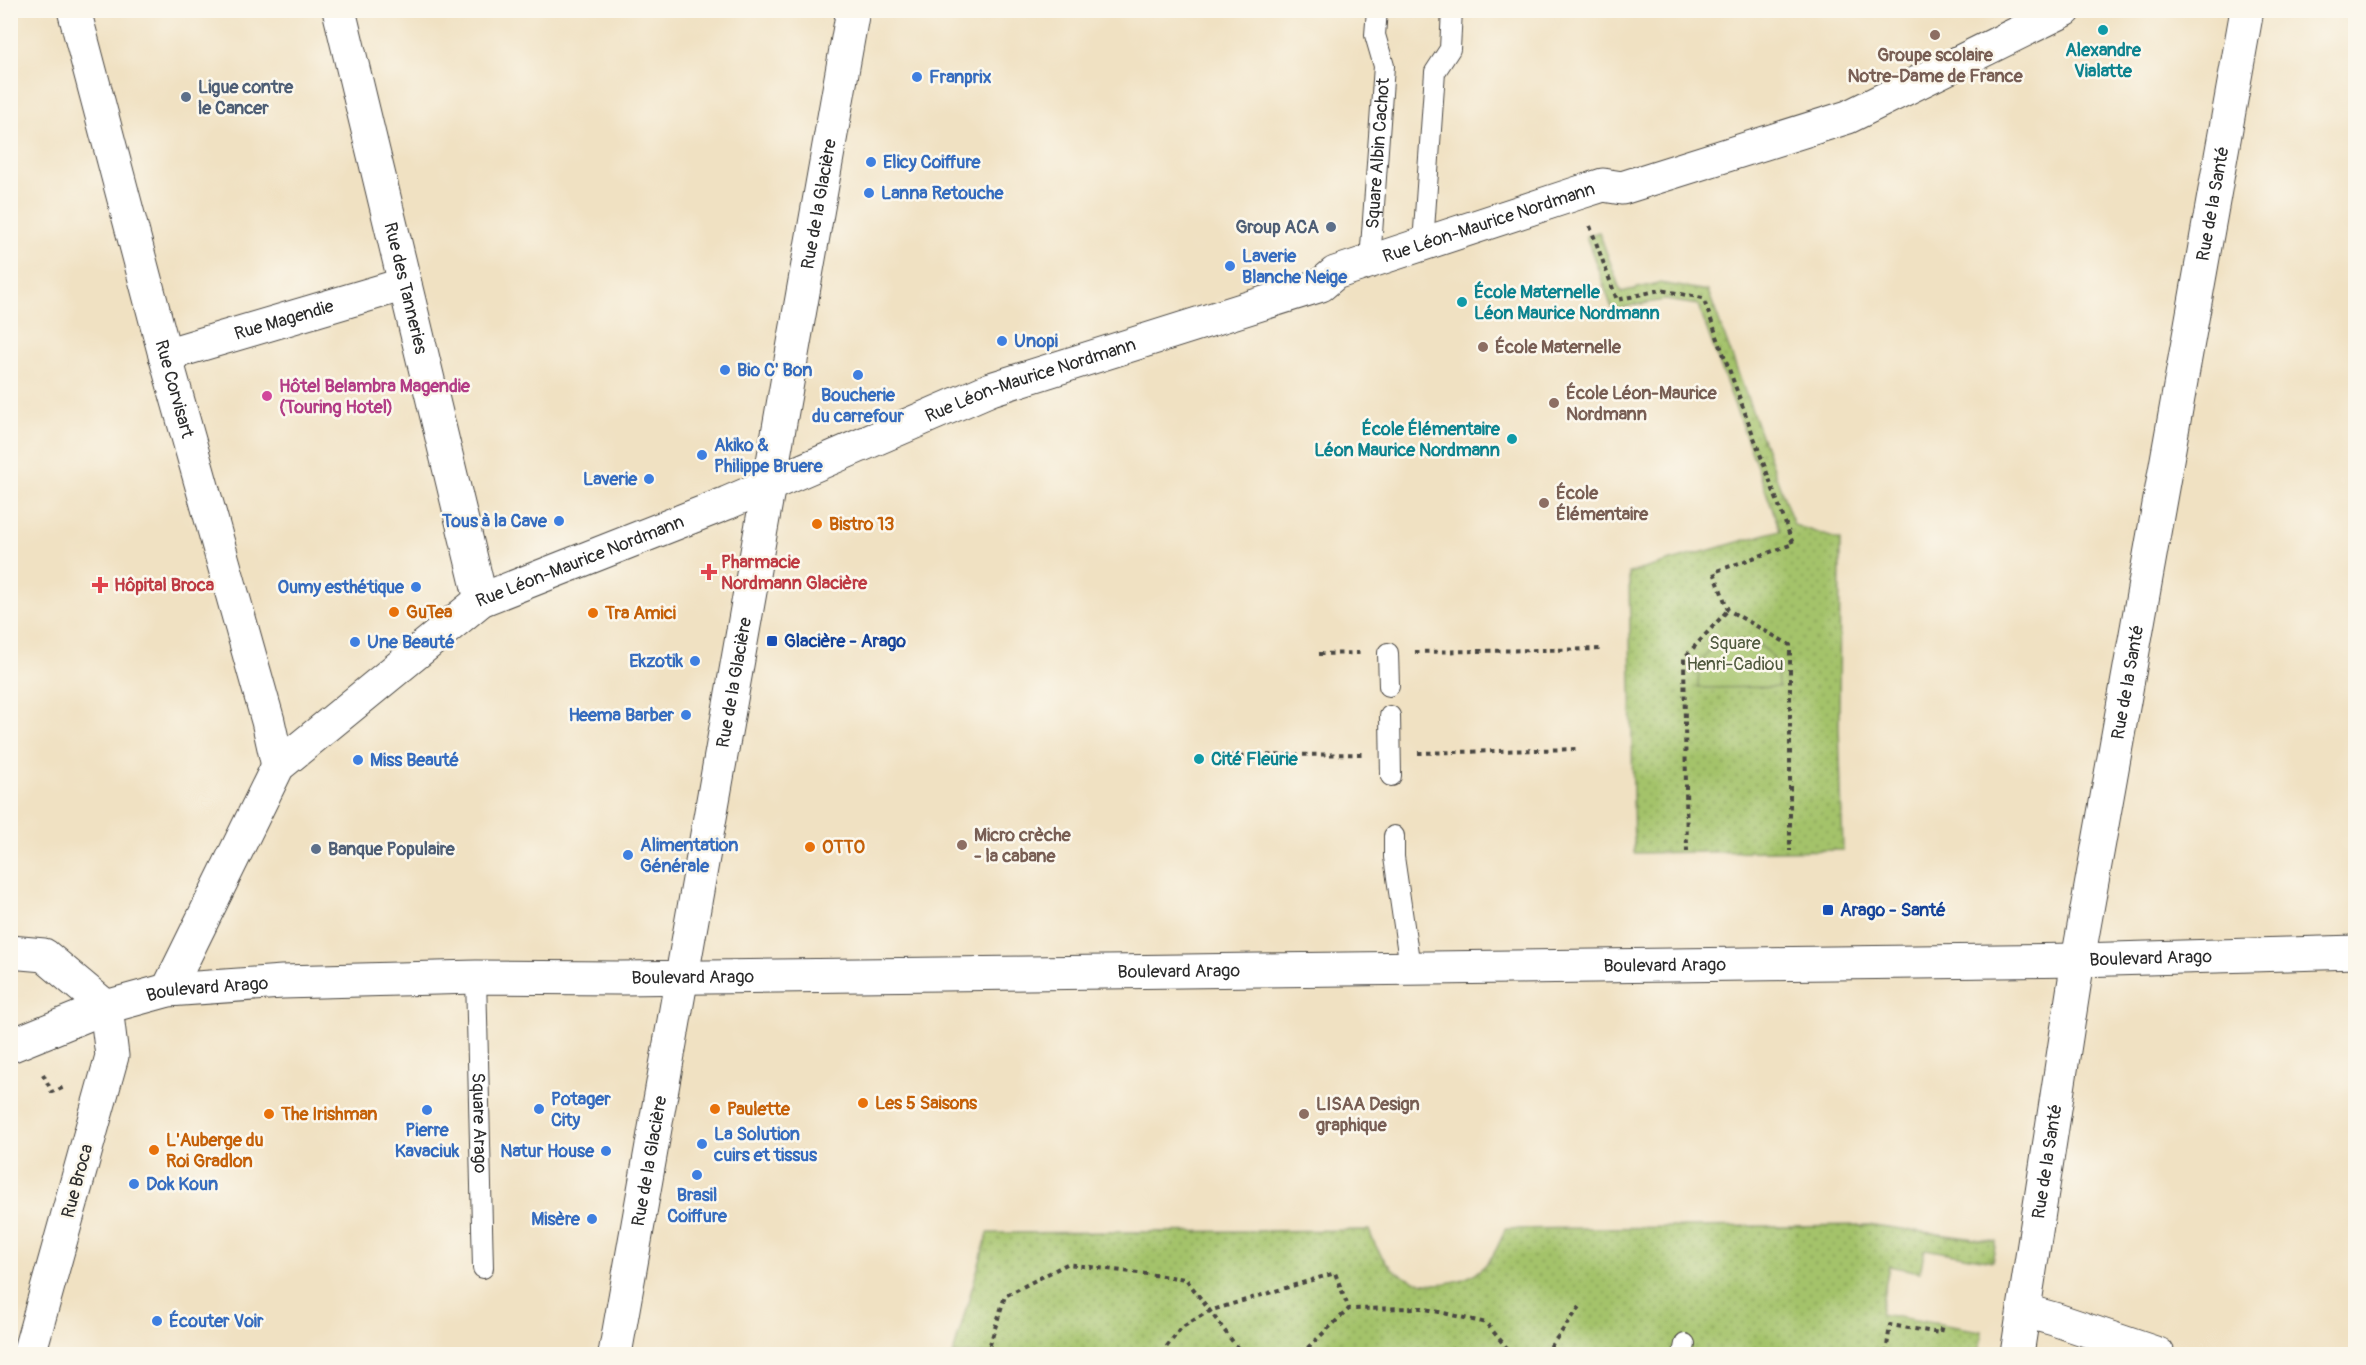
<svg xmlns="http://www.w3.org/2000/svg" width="2366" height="1365" viewBox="0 0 2366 1365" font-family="Pangolin,sans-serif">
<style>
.grass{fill:url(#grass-dots);stroke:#68774b;stroke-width:1.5}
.park{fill:#a4c36b;stroke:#68774b;stroke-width:1.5}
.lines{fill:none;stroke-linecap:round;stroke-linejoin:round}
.lane-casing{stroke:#494642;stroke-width:22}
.street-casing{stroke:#494642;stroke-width:35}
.secondary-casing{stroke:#494642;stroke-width:35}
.path{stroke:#494642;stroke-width:4;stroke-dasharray:4.5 4.5;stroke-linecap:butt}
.lane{stroke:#fff;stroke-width:20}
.street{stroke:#fff;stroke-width:33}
.secondary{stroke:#fff;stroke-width:33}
.culture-dot{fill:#0f9aa8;stroke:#fbf7ec;stroke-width:2}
.education-dot{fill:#8d6e63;stroke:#fbf7ec;stroke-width:2}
.shop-dot{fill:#3f7fe0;stroke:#fbf7ec;stroke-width:2}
.service-dot{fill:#5c6f8a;stroke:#fbf7ec;stroke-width:2}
.hotel-dot{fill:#d1479c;stroke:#fbf7ec;stroke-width:2}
.food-dot{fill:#e8710a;stroke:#fbf7ec;stroke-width:2}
.health-dot{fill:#e0444e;stroke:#fbf7ec;stroke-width:2}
.transit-dot{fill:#1a4fb4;stroke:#fbf7ec;stroke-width:2}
.labels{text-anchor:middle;stroke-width:5;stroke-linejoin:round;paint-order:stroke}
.culture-label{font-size:18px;font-weight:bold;fill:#0d838f;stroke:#fbf7ec;text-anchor:start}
.education-label{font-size:18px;font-weight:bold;fill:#785e54;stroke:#fbf7ec;text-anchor:start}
.shop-label{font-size:18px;font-weight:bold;fill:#366cbe;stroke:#fbf7ec;text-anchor:start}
.service-label{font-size:18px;font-weight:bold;fill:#4e5e75;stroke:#fbf7ec;text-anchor:start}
.street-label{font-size:18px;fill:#2b2b2b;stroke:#fbf7ec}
.hotel-label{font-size:18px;font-weight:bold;fill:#b23c85;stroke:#fbf7ec;text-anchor:start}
.food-label{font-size:18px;font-weight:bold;fill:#c56008;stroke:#fbf7ec;text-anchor:start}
.health-label{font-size:18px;font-weight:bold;fill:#be3a42;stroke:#fbf7ec;text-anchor:start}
.transit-label{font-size:18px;font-weight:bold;fill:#164399;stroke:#fbf7ec;text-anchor:start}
.park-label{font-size:18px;fill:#4f593e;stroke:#fbf7ec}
</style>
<defs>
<pattern id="grass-dots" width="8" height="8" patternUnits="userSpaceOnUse" patternTransform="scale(1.5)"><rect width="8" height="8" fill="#a4c36b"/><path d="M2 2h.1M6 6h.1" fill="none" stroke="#869f58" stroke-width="1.8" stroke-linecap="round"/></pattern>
</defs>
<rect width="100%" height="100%" fill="#fbf7ec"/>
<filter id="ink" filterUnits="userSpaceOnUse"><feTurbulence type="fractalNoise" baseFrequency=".0167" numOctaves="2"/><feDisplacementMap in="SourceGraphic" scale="12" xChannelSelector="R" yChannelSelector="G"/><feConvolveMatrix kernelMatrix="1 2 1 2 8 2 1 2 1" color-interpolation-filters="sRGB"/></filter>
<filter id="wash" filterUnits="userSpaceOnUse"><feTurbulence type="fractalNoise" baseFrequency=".008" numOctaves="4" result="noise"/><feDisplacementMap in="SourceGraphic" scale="24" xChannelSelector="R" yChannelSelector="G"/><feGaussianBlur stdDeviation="1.35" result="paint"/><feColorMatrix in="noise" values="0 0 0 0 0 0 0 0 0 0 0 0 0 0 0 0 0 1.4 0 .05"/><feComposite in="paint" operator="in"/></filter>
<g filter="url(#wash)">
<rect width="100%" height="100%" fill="#f0e1c2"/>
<g class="grass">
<path d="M1599 232 1621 292 1659 283 1708 291 1794 525 1840 540 1839 726 1843 850 1634 853 1629 573 1780 530 1698 305 1665 300 1630 306 1613 311 1586 236Z"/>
<path d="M1873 1225 1996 1242 1992 1261 1925 1249 1920 1272 1889 1266 1880 1314 1982 1331 1979 1354H953L988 1233 1369 1230C1375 1247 1383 1262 1397 1272 1423 1291 1468 1286 1488 1262 1496 1252 1501 1240 1505 1229Z"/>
</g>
<path class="park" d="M1740 640C1771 646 1777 657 1778 687L1698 688C1698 657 1709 644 1740 640Z"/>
</g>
<g filter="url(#ink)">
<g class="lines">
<defs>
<g id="lane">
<path d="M1423 244 1435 72 1450 49 1452 10"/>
<path id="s1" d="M1370 261 1384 66 1375 35 1377 10"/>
<path d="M1388 653 1389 686"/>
<path d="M1390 716 1391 776"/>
<path d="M1394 836V857L1410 967"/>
<path id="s2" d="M476 977 483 1268"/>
<path d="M1683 1354 1685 1344"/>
</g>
<g id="street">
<path id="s3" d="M74 10 165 355 268 721 278 766"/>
<path id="s4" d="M339 10 481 600"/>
<path id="s5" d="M165 355 405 284"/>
<path d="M10 952 44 955 106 1007 112 1056 29 1354"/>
<path id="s6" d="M168 990 278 766 481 600 727 503 991 389 1321 285 1335 273 1578 193 1603 185 1622 188 1848 117 2065 10"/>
<path d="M2025 1311 2054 1319 2158 1354"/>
<path id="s7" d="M2017 1354 2078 960 2247 10"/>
</g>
<g id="secondary">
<path id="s8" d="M10 1046 106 1007 168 990 282 982 476 977 621 978 2078 960 2356 952"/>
<path id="s9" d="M615 1354 853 10"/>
</g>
</defs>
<use href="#lane" class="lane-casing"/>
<use href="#street" class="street-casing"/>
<use href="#secondary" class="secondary-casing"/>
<g class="path">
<path d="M1590 226 1617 300 1660 290 1703 298 1793 544 1714 572 1728 610 1790 645V851"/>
<path d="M1415 652 1603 649"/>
<path d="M1319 654 1360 653"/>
<path d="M1418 753 1577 749"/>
<path d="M1222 756 1363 754"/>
<path d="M1687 852 1684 658 1728 610"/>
<path d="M10 1000 11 1002"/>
<path d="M43 1074 52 1092 65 1087"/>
<path d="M987 1354 1005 1296 1067 1264 1186 1279 1242 1354"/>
<path d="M1161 1354 1181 1328 1209 1311 1335 1273 1349 1309"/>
<path d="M1301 1354 1349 1309 1422 1308 1486 1323 1512 1354"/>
<path d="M1545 1354 1582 1304"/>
<path d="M1886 1354 1890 1325 1940 1333 1942 1325"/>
</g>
<use href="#lane" class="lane"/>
<use href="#street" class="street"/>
<use href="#secondary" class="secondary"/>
</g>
</g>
<g class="culture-dot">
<circle cx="2103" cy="30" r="6"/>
<circle cx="1462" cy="302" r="6"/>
<circle cx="1512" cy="439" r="6"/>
<circle cx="1199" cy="759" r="6"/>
</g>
<g class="education-dot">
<circle cx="1935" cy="35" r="6"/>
<circle cx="1483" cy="347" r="6"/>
<circle cx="1554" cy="403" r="6"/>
<circle cx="1544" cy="503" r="6"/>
<circle cx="962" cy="845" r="6"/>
<circle cx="1304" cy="1114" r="6"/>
</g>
<g class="shop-dot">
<circle cx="917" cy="77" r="6"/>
<circle cx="871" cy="162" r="6"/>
<circle cx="869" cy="193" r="6"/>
<circle cx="1230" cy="266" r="6"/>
<circle cx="1002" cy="341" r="6"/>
<circle cx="725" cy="370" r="6"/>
<circle cx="858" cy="375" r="6"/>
<circle cx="702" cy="455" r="6"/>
<circle cx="649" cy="479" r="6"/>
<circle cx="559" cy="521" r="6"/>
<circle cx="416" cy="587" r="6"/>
<circle cx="355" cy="642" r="6"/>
<circle cx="695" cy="661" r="6"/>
<circle cx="686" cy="715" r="6"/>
<circle cx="358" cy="760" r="6"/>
<circle cx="628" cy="855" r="6"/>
<circle cx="539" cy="1109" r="6"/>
<circle cx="427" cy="1110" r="6"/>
<circle cx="702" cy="1144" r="6"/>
<circle cx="606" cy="1151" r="6"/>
<circle cx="697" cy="1175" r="6"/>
<circle cx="134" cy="1184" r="6"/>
<circle cx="592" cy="1219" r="6"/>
<circle cx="157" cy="1321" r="6"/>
</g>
<g class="service-dot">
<circle cx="186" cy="97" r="6"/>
<circle cx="1331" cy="227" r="6"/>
<circle cx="316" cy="849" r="6"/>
</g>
<circle class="hotel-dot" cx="267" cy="396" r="6"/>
<g class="food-dot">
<circle cx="817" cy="524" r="6"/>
<circle cx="394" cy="612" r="6"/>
<circle cx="593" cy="613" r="6"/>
<circle cx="810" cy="847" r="6"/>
<circle cx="863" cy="1103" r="6"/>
<circle cx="715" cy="1109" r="6"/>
<circle cx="269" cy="1114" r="6"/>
<circle cx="154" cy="1150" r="6"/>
</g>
<g class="health-dot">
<path d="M706 563h6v6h6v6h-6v6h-6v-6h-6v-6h6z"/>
<path d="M97 576h6v6h6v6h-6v6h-6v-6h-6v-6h6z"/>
</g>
<g class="transit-dot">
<rect x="766" y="635" width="12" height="12" rx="3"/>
<rect x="1822" y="904" width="12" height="12" rx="3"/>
</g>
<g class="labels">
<g class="culture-label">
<text x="2103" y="56" text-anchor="middle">Alexandre<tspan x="2103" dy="21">Vialatte</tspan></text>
<text x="1474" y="298">École Maternelle<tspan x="1474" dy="21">Léon Maurice Nordmann</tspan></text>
<text x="1500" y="435" text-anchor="end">École Élémentaire<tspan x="1500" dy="21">Léon Maurice Nordmann</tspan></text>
<text x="1211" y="765">Cité Fleurie</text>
</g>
<g class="education-label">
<text x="1935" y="61" text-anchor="middle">Groupe scolaire<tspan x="1935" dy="21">Notre-Dame de France</tspan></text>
<text x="1495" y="353">École Maternelle</text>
<text x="1566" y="399">École Léon-Maurice<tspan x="1566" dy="21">Nordmann</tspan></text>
<text x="1556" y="499">École<tspan x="1556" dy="21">Élémentaire</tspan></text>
<text x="974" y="841">Micro crèche<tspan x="974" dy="21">- la cabane</tspan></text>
<text x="1316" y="1110">LISAA Design<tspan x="1316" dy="21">graphique</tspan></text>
</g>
<g class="shop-label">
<text x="929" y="83">Franprix</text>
<text x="883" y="168">Elicy Coiffure</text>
<text x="881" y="199">Lanna Retouche</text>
<text x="1242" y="262">Laverie<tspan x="1242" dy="21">Blanche Neige</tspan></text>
<text x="1014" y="347">Unopi</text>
<text x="737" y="376">Bio C' Bon</text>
<text x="858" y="401" text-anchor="middle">Boucherie<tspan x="858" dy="21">du carrefour</tspan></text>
<text x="714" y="451">Akiko &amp;<tspan x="714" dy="21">Philippe Bruere</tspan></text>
<text x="637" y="485" text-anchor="end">Laverie</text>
<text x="547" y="527" text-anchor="end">Tous à la Cave</text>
<text x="404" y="593" text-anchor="end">Oumy esthétique</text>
<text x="367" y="648">Une Beauté</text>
<text x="683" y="667" text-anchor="end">Ekzotik</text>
<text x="674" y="721" text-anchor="end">Heema Barber</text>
<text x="370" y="766">Miss Beauté</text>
<text x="640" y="851">Alimentation<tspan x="640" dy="21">Générale</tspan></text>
<text x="551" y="1105">Potager<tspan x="551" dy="21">City</tspan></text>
<text x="427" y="1136" text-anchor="middle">Pierre<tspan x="427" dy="21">Kavaciuk</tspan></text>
<text x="714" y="1140">La Solution<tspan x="714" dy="21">cuirs et tissus</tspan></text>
<text x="594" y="1157" text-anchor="end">Natur House</text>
<text x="146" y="1190">Dok Koun</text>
<text x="697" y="1201" text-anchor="middle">Brasil<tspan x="697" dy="21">Coiffure</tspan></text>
<text x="580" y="1225" text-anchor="end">Misère</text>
<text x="169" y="1327">Écouter Voir</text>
</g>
<g class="service-label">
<text x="198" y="93">Ligue contre<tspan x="198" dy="21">le Cancer</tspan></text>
<text x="1319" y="233" text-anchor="end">Group ACA</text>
<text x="328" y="855">Banque Populaire</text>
</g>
<g class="street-label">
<text dy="6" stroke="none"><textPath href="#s1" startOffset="108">Square Albin Cachot</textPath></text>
<text dy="6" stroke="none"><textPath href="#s7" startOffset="1167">Rue de la Santé</textPath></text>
<text dy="6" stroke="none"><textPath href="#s9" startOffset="1168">Rue de la Glacière</textPath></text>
<text dy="6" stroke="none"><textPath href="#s6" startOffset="1590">Rue Léon-Maurice Nordmann</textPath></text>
<text dy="6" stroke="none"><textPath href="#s4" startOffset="286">Rue des Tanneries</textPath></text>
<text dy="6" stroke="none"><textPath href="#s5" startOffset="124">Rue Magendie</textPath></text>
<text dy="6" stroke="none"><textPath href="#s6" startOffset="1104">Rue Léon-Maurice Nordmann</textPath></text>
<text dy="6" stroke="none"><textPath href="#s3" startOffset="392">Rue Corvisart</textPath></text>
<text dy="6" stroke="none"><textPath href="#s6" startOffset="618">Rue Léon-Maurice Nordmann</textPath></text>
<text dy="6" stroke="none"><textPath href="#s9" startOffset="682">Rue de la Glacière</textPath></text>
<text dy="6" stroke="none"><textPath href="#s7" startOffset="681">Rue de la Santé</textPath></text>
<text dy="6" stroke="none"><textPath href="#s8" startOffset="2151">Boulevard Arago</textPath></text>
<text dy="6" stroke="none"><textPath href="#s8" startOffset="1665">Boulevard Arago</textPath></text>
<text dy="6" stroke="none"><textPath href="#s8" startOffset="1179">Boulevard Arago</textPath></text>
<text dy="6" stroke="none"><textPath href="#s8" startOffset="693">Boulevard Arago</textPath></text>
<text dy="6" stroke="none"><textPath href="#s8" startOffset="207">Boulevard Arago</textPath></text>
<text dy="6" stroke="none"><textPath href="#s2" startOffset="146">Square Arago</textPath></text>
<text dy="6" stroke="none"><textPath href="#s9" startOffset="196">Rue de la Glacière</textPath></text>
<text dy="6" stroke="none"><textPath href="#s7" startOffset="195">Rue de la Santé</textPath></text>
<text transform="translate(77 1181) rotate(-75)" y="6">Rue Broca</text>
</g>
<g class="hotel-label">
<text x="279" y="392">Hôtel Belambra Magendie<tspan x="279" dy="21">(Touring Hotel)</tspan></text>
</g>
<g class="food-label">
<text x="829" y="530">Bistro 13</text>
<text x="406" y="618">GuTea</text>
<text x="605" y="619">Tra Amici</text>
<text x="822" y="853">OTTO</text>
<text x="875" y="1109">Les 5 Saisons</text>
<text x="727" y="1115">Paulette</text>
<text x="281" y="1120">The Irishman</text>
<text x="166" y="1146">L'Auberge du<tspan x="166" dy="21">Roi Gradlon</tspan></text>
</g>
<g class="health-label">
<text x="721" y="568">Pharmacie<tspan x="721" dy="21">Nordmann Glacière</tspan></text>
<text x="114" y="591">Hôpital Broca</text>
</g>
<g class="transit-label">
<text x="784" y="647">Glacière - Arago</text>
<text x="1840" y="916">Arago - Santé</text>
</g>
<g class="park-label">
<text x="1735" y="649">Square<tspan x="1735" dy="21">Henri-Cadiou</tspan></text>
</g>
</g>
<rect width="2366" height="1365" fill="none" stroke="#fbf7ec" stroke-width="36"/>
</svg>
